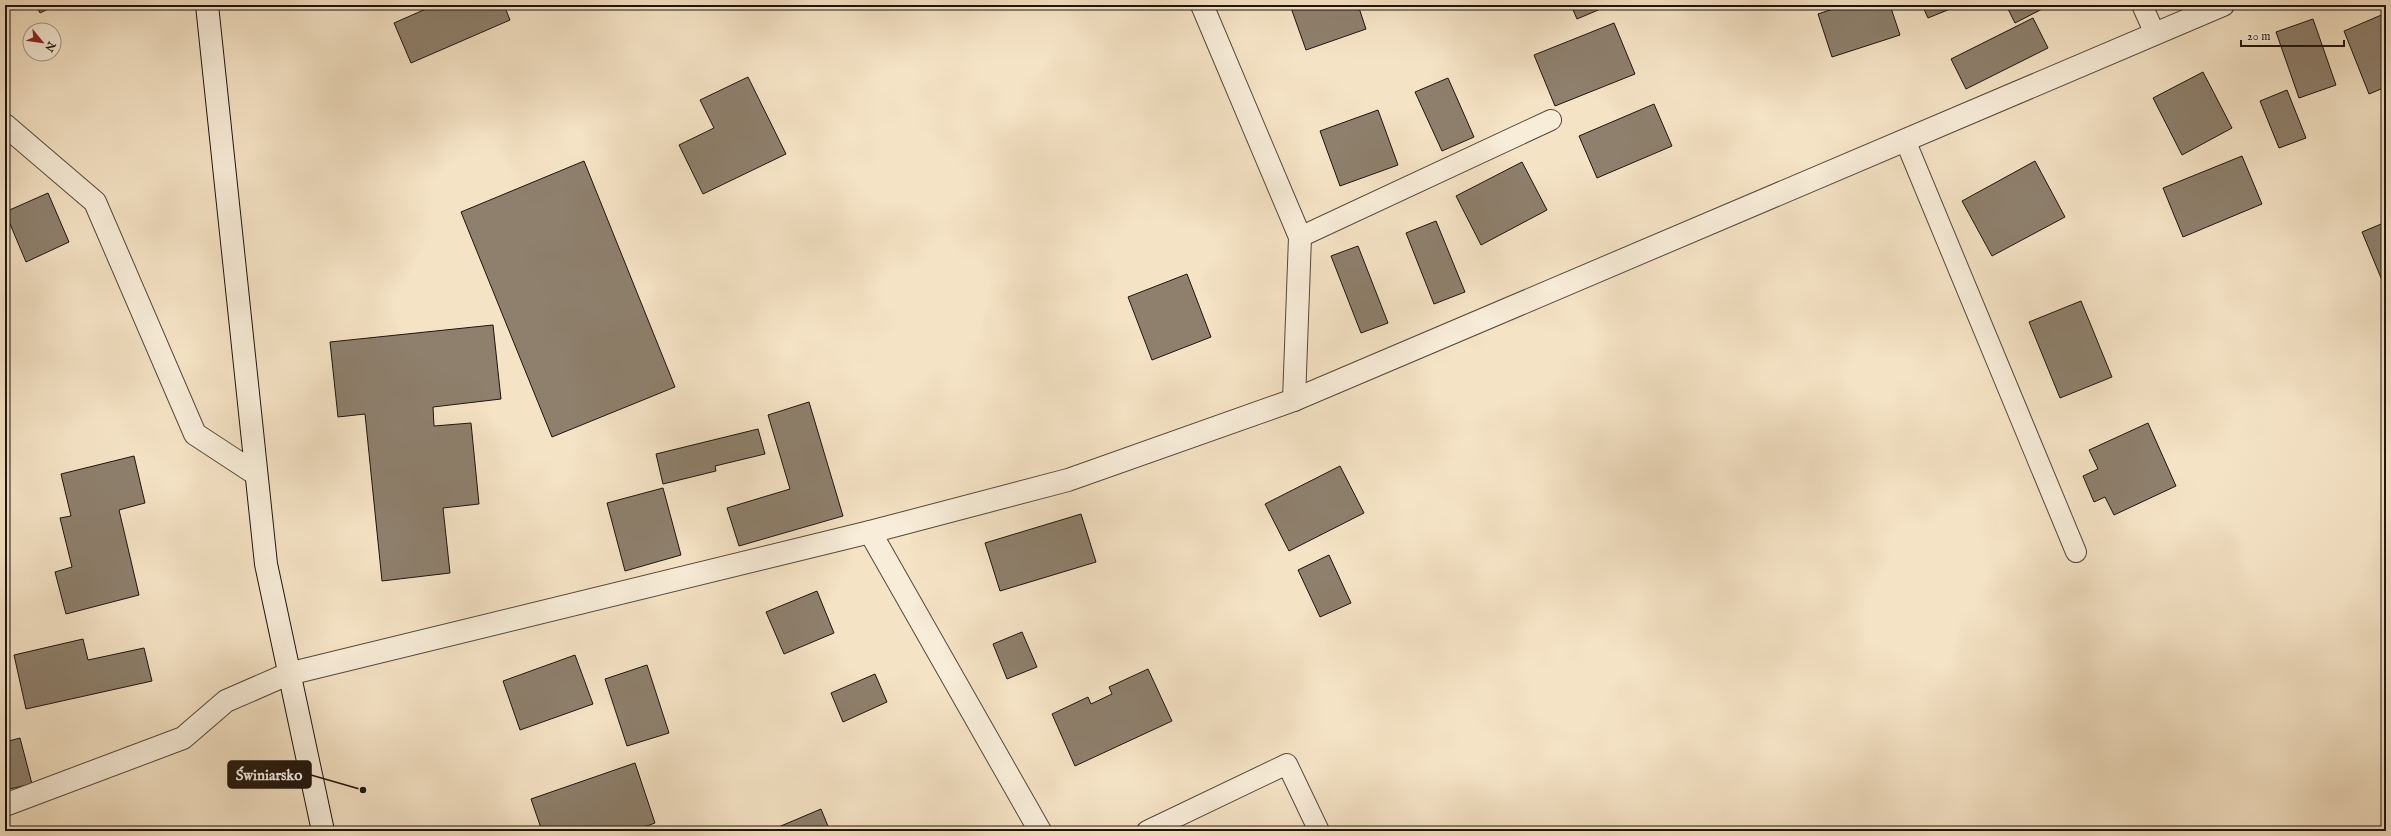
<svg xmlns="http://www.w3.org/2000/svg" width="2391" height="836" viewBox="0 0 2391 836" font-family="'IM FELL English',serif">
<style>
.building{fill:#8e806d;stroke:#1e140d}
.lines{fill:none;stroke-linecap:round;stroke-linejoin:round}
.lane-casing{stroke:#54483b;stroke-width:22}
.street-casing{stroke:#54483b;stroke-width:24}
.secondary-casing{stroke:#1e140d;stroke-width:24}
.lane{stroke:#f8edd9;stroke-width:20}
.street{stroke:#f8edd9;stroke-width:22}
.secondary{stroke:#f8edd9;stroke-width:22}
.leader{fill:none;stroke:#1e140d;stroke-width:1.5}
.callout-dot{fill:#1e140d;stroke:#f8edd9;stroke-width:1.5}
.callout{fill:#1e140d;stroke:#1e140d;stroke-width:1.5}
.callout-label{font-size:15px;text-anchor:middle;font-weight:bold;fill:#fff}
</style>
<rect width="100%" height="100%" fill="#f5e3c5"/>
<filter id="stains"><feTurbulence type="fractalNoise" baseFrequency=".005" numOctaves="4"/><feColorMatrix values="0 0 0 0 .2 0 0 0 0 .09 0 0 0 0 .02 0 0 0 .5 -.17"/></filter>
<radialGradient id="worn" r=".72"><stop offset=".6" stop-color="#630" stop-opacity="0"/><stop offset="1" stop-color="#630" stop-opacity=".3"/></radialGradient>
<g class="building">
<path d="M36 5H56L40 13Z"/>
<path d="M435 5H504L510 20 411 63 394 23Z"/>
<path d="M1290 5H1358L1366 29 1306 50Z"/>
<path d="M1571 5H1610L1577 19Z"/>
<path d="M1832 5H1890L1900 35 1832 57 1818 14 1833 9Z"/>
<path d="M1922 5H1955V7L1928 18Z"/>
<path d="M2006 5H2050L2015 23Z"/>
<path d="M2386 13V87L2369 94 2344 31Z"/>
<path d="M2033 18 2048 48 1966 89 1951 59Z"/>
<path d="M2313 19 2336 85 2299 98 2276 32Z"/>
<path d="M1614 23 1635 74 1555 106 1534 55Z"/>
<path d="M2203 72 2232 128 2182 155 2153 98Z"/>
<path d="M748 77 786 154 703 194 679 145 714 128 700 100Z"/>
<path d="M1448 78 1474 137 1442 151 1415 92Z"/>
<path d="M2287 90 2306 138 2279 148 2260 101Z"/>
<path d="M1654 104 1672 146 1597 178 1579 136Z"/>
<path d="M1378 110 1398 165 1340 186 1320 131Z"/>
<path d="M2242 156 2262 204 2183 237 2163 188Z"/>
<path d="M584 161 675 387 552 437 461 212Z"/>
<path d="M2035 161 2065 217 1992 256 1962 201Z"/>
<path d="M1522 162 1547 210 1481 245 1456 196Z"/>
<path d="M48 193 69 242 26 262 5 212Z"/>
<path d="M1436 221 1465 292 1434 304 1406 233Z"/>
<path d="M2386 222V290L2362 232Z"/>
<path d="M1358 246 1388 323 1361 333 1331 256Z"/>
<path d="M1187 274 1211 337 1152 360 1128 297Z"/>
<path d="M2081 301 2112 377 2060 398 2029 322Z"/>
<path d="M493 325 501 399 433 407 434 426 471 423 479 504 443 508 450 573 382 581 365 414 338 417 330 342Z"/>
<path d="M809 402 843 516 739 546 727 508 790 489 768 415Z"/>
<path d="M2148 423 2176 486 2114 515 2105 497 2094 502 2083 476 2098 469 2089 450Z"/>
<path d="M758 429 765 454 715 466 716 471 663 484 656 454Z"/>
<path d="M134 456 145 503 119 510 139 595 66 614 55 572 72 567 60 518 71 516 61 474Z"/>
<path d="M1340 466 1364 513 1289 551 1265 504Z"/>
<path d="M663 488 681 555 625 571 607 503Z"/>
<path d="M1081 514 1096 562 1000 591 985 543Z"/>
<path d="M1329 555 1351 603 1320 617 1298 570Z"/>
<path d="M817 591 834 633 784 654 766 612Z"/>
<path d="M1022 632 1037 667 1007 679 993 644Z"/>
<path d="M83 639 88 660 144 648 152 681 26 709 14 655Z"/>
<path d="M575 655 593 704 520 730 503 681Z"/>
<path d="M647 665 669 733 627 746 605 679Z"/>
<path d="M1148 669 1172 721 1075 766 1052 714 1088 697 1091 704 1112 694 1109 687Z"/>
<path d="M875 674 887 702 843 722 831 693Z"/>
<path d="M20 738 32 784 5 790V742Z"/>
<path d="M635 763 655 823 633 831H542L531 799Z"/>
<path d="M821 809 830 831H769Z"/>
</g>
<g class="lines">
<defs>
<g id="lane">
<path d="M2142 5 2155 34"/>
<path d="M1905 140 2076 552"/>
<path d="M1300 237 1551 120"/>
<path d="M1147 831 1287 764 1319 831"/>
</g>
<g id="street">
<path d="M1202 5 1300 237 1294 400"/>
<path d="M5 125 95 202 195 434 256 474"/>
<path d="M870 532 1040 831"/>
<path d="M5 805 183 738 226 701 288 674 870 532 1068 480 1294 400 2223 5"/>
</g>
<path id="secondary" d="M207 5 266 564 323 831"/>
</defs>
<use href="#lane" class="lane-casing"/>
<use href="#street" class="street-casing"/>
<use href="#secondary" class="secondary-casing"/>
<use href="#lane" class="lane"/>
<use href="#street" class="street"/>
<use href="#secondary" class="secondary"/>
</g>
<path class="leader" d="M363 790L311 775"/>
<circle class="callout-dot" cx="363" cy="790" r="4"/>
<rect class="callout" x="228" y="761" width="83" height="27" rx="4"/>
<g class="callout-label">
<text x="269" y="780">Świniarsko</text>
</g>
<rect width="2391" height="836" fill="none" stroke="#f5e3c5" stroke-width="20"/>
<rect x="6" y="6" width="2379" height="824" fill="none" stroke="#1e140d" stroke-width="2"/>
<rect x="10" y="10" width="2371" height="816" fill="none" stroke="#1e140d"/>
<g transform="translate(42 42) rotate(119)"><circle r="19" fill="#f8edd9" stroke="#a19687"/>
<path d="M0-3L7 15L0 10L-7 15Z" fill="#8f2418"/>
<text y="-6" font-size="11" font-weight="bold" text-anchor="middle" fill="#1e140d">N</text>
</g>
<path d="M2241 40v6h103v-6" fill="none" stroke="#1e140d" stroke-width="2"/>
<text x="2247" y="40" font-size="12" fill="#1e140d" stroke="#f8edd9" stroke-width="3" paint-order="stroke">20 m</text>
<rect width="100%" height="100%" filter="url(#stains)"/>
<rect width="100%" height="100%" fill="url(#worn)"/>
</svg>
